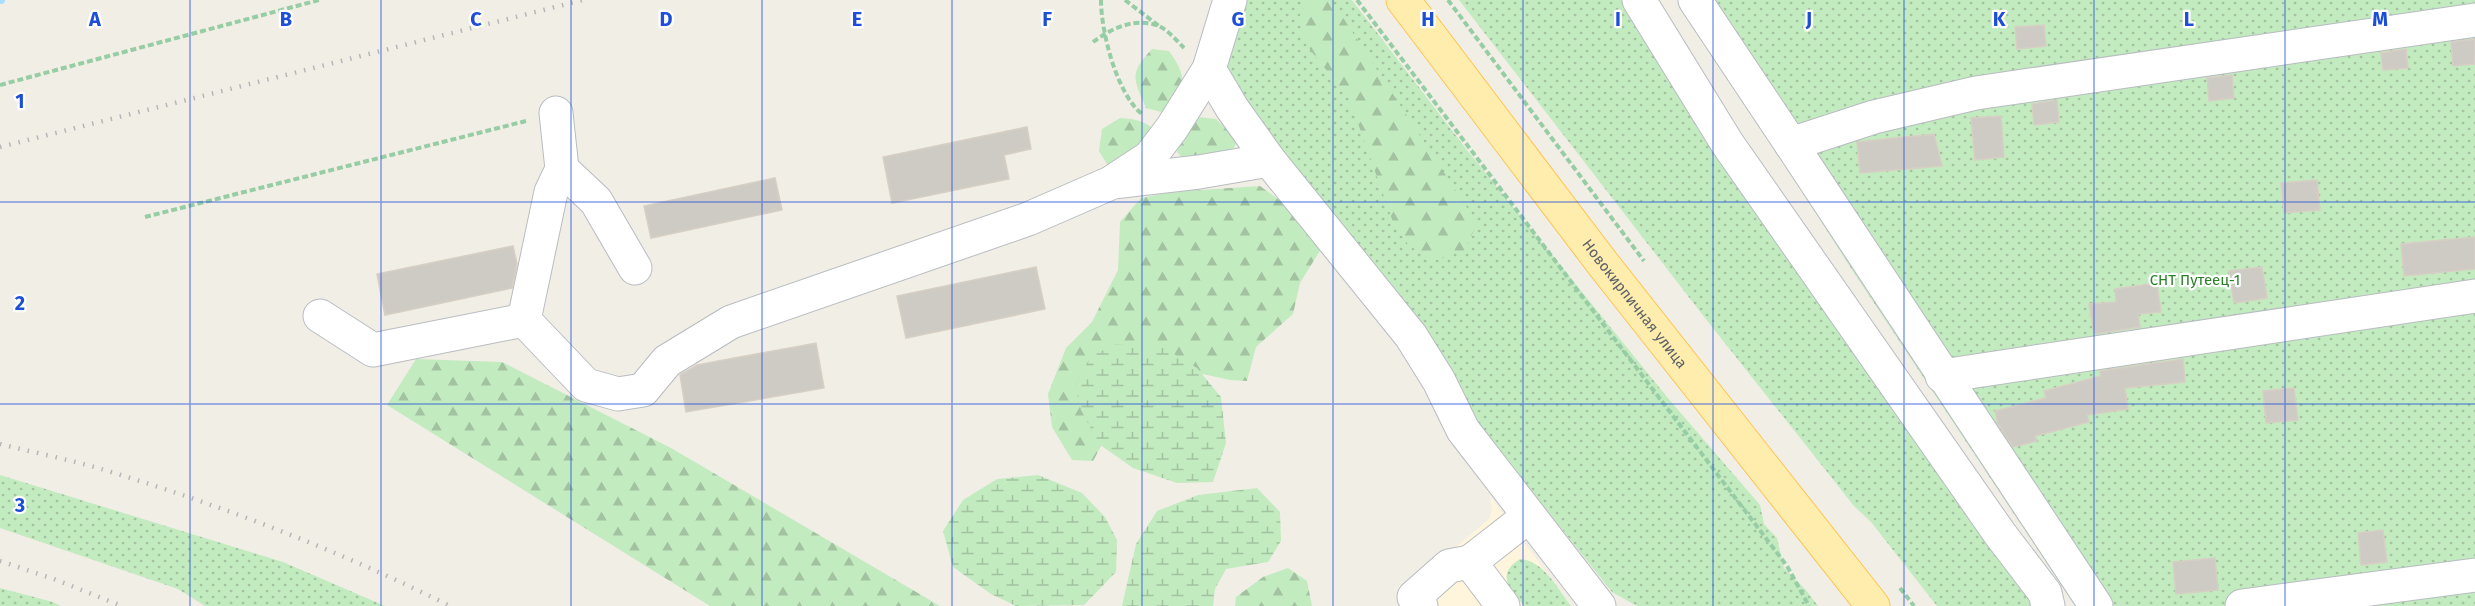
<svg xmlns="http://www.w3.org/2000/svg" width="2475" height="606" viewBox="0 0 2475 606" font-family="'Fira Sans',sans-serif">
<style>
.commercial{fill:#fff5dd}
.grass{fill:url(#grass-dots)}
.forest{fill:url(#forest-firs)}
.wetland{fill:url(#wetland-marsh)}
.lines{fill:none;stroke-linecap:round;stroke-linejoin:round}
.stream{stroke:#a8deff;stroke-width:8}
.building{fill:#cecbc5;stroke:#d7cfc3;stroke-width:1.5}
.minor-casing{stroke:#b8bcc1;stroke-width:35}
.major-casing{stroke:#ffc451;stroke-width:35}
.path{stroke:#97cda4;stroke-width:4;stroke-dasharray:6 3;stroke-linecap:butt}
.minor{stroke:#fff;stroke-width:33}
.major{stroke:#ffedad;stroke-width:33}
.rail{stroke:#b5b6b7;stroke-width:4.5;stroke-dasharray:1.5 8;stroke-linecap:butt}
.grid{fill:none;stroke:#1d4ed8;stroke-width:1.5;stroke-opacity:0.55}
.labels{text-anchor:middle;stroke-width:4.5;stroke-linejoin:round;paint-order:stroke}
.park-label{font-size:15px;fill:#2b812a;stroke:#fff}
.street-label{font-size:15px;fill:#5d6268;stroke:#fff}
.grid-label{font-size:20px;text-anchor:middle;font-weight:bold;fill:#1d4ed8;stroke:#fff;stroke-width:4.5;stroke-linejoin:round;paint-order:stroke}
</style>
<defs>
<pattern id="grass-dots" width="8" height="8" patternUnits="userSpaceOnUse" patternTransform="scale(1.5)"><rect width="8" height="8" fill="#c3ebc0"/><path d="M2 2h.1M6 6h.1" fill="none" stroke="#a2c2a0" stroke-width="1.8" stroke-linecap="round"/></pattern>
<pattern id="forest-firs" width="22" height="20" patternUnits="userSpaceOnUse" patternTransform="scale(1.5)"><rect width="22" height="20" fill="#c3ebc0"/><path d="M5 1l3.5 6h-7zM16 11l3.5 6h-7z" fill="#a2c2a0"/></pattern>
<pattern id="wetland-marsh" width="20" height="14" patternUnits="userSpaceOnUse" patternTransform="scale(1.5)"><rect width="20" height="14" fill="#c3ebc0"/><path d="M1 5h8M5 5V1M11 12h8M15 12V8" fill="none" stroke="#a2c2a0"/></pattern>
</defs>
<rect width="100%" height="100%" fill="#f1eee6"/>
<path class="commercial" d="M1490 496 1571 606H1406L1413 583 1489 519 1492 510Z"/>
<g class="grass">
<path d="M1244 0H1352L1467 150 1667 397 1760 505 1764 524 1777 538 1784 568 1806 590 1818 606H1637L1612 592 1474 419 1263 131 1222 64Z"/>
<path d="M1459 0H1632L2039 606H1937L1871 522 1854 506 1705 318Z"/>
<path d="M1680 0H2475V606H2075L1854 273Z"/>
<path d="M0 475 283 562 385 606H205L178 589 0 528Z"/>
<path d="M1520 559C1544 561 1557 588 1571 606H1524C1510 590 1495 574 1520 559Z"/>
<path d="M0 588 53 602 61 606H0Z"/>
</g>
<g class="forest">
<path d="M1309 0H1325L1338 10 1477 223 1465 250 1437 260 1409 246 1393 222 1349 98 1307 46 1299 17Z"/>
<path d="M1152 49 1169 51C1188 78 1186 86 1169 114L1146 108C1134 79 1128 74 1152 49Z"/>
<path d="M1198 117 1216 119 1238 141 1229 155 1186 162 1177 152 1181 136Z"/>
<path d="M1120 118C1136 119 1148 121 1158 135L1110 169 1099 151 1102 129Z"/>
<path d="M1260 186 1297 213 1321 249 1300 283 1293 314 1256 347 1247 381 1230 380 1175 368 1106 437 1093 461 1072 460 1052 427 1048 394 1066 348 1092 322 1118 270 1120 222 1141 198 1171 192Z"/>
<path d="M416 359 502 362 671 448 940 606H710L387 405Z"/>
<path d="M1288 568 1307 581 1312 606H1235L1236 597 1263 577Z"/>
</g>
<g class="wetland">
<path d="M1116 344 1164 348 1197 368 1221 397 1226 443 1213 482 1177 483 1133 468 1099 444 1081 410 1075 385 1091 356Z"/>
<path d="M1038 475 1082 493 1105 517 1117 540 1116 572 1084 605 1016 606 991 594 953 567 943 531 963 500 997 479Z"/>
<path d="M1257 488 1280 512 1281 541 1268 562 1226 569 1215 589 1213 606H1122L1136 544 1157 511 1198 495Z"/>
</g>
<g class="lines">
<path class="stream" d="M0 0H1"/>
</g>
<g class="building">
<path d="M2044 25 2046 46 2017 49 2015 27Z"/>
<path d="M2475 39V64L2453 66 2451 42Z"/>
<path d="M2406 49 2408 68 2383 70 2381 53Z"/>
<path d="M2232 75 2234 98 2209 101 2207 78Z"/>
<path d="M2057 100 2059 122 2034 125 2032 104Z"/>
<path d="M2001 116 2004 157 1975 160 1971 118Z"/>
<path d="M1027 127 1031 149 1004 155 1009 179 892 203 883 157Z"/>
<path d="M1934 134 1942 166 1860 173 1857 142Z"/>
<path d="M775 178 782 210 651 238 644 206Z"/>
<path d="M2317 180 2320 210 2284 213 2281 183Z"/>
<path d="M2475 237V269L2404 276 2401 244Z"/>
<path d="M513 246 517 264 512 288 385 315 377 274Z"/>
<path d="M1036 267 1045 309 906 338 897 296Z"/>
<path d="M2262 267 2267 298 2234 303 2229 271Z"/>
<path d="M2157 283 2161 312 2138 314 2140 327 2094 334 2089 304 2116 302 2115 289Z"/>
<path d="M816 343 824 388 686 412 680 375 697 365Z"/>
<path d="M2183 359 2185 382 2125 388 2128 409 2087 415 2089 422 2035 436 2037 441 2013 447 1998 424 1995 411 2046 398 2044 391 2101 376 2100 371Z"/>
<path d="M2294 388 2298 420 2266 423 2263 391Z"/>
<path d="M2383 530 2387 562 2361 565 2358 533Z"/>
<path d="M2215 558 2218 590 2176 594 2173 562Z"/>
</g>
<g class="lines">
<defs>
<g id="minor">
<path d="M1639 0 1727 143 2000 534 2045 593 2048 606"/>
<path d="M1695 0 1791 144 1874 117 1976 93 2475 20"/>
<path d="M1209 69 1232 108 1269 160 1411 336 1439 381 1463 430 1599 606"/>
<path d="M556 113 562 169 551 192 524 320 586 385 618 394 643 390 667 361 731 322 1028 219 1113 182 1199 172 1269 160"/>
<path d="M1791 144 2096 606"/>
<path d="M562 169 596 201 635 268"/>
<path d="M1115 180 1150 157 1172 128 1209 69 1230 0"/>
<path d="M320 316 373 350 524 320"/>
<path d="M1942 376 2475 296"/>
<path d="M1421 606 1414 597 1449 566 1470 562"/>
<path d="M1503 606 1470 562 1529 516"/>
<path d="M2242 606 2475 575"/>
</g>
<g id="major">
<path id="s1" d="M1403 0 1603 264 1873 606"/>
</g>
</defs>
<use href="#minor" class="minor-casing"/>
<use href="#major" class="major-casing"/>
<g class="path">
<path d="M1101 0C1101 32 1117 95 1143 115"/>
<path d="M1125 0 1159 26"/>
<path d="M1357 0 1787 566 1809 606"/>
<path d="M1448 0 1644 261"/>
<path d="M1093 42C1112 28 1135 17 1159 26 1168 30 1177 41 1184 48"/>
<path d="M0 85 319 0"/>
<path d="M145 217 526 121"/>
<path d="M1900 588 1914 606"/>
</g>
<use href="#minor" class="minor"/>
<use href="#major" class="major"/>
<g class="rail">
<path d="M0 147 583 0"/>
<path d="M0 444C32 452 66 459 98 468 218 504 338 550 450 606"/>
<path d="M0 561 54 579 122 606"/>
</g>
</g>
<path class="grid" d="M190 0V606M381 0V606M571 0V606M762 0V606M952 0V606M1142 0V606M1333 0V606M1523 0V606M1713 0V606M1904 0V606M2094 0V606M2285 0V606M0 202H2475M0 404H2475"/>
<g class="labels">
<g class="park-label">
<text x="2195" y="285">СНТ Путеец-1</text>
</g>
<g class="street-label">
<text dy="5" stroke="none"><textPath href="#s1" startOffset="382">Новокирпичная улица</textPath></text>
</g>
</g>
<g class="grid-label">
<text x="95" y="26">A</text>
<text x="286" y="26">B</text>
<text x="476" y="26">C</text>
<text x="666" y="26">D</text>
<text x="857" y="26">E</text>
<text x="1047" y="26">F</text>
<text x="1238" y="26">G</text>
<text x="1428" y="26">H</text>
<text x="1618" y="26">I</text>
<text x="1809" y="26">J</text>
<text x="1999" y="26">K</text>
<text x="2189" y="26">L</text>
<text x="2380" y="26">M</text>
<text x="20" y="108">1</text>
<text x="20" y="310">2</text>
<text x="20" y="512">3</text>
</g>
</svg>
